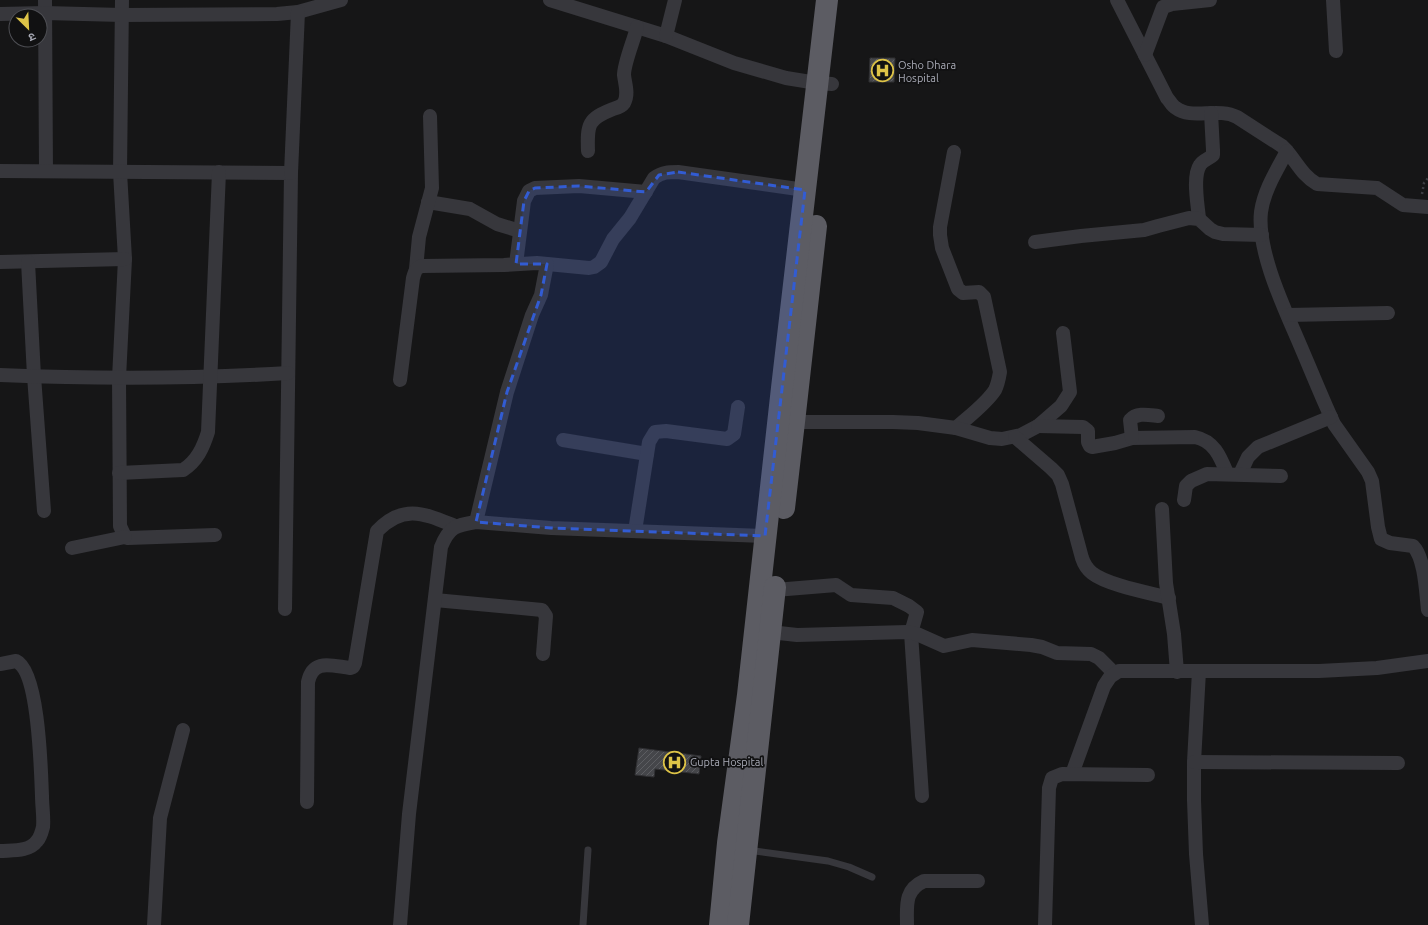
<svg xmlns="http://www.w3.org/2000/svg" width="1428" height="925" viewBox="0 0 1428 925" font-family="Ubuntu,'Noto Sans Devanagari',sans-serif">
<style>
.building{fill:url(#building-hatch);stroke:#303033}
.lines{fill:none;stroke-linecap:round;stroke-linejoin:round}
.path{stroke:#3d3e43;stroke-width:2.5;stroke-dasharray:2 3;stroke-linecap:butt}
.service{stroke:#37373c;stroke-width:7}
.minor{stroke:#37373c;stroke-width:14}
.trunk{stroke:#5c5c63;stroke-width:22}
.marked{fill:#325cd3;fill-opacity:0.2;stroke:#325cd3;stroke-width:3;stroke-dasharray:8 5;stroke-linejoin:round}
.labels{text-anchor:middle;stroke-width:3.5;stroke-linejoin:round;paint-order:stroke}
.poi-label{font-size:11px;fill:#a9abb6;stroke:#111112;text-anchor:start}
</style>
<defs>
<pattern id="building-hatch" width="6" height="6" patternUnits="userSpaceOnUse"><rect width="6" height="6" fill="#45464a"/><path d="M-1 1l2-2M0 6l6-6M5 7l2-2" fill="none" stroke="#5d5e62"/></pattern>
</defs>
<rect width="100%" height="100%" fill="#161617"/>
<g class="building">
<path d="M870 58H895L894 82H869Z"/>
<path d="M639 748 701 756 699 774 655 769 654 777 635 775Z"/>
</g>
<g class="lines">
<path class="path" d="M1422 194 1424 183 1428 178"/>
<g class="service">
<path d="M748 850 828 861 849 867 872 877"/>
<path d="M583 925 588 850"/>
</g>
<g class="minor">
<path d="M45 0 46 171"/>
<path d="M122 0 120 172 125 259 119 378 120 526 125 537 128 538 215 535"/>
<path d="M550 0 666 36 734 63 786 78 817 83 832 84"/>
<path d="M1117 0 1167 98C1170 101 1172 106 1176 108 1191 120 1218 107 1237 117L1282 146C1295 158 1301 175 1317 184L1377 188 1403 205 1428 207"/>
<path d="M1333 0 1336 51"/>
<path d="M0 14 45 13 122 15 277 14 298 12 341 0"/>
<path d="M666 36 675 0"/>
<path d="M1145 55 1163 7 1172 4 1210 0"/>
<path d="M588 151C587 124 588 119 613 109 617 108 622 106 624 103 629 94 625 84 624 75 624 63 634 40 637 27"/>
<path d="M1287 151C1277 170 1264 190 1261 212 1257 247 1280 299 1294 331 1305 356 1315 381 1326 406L1334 424 1368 472 1372 481 1378 527 1381 539 1390 543 1413 546C1425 558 1426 593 1428 610"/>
<path d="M954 152 940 227V235L942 248 958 289 963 293 979 292 984 297 1000 372C999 378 998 384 995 390 986 404 968 417 956 428"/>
<path d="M0 171 291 173 285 609"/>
<path d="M291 173 298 12"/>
<path d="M428 202 470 209 497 224 520 231"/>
<path d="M1199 219C1198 205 1192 177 1200 165 1203 160 1209 159 1213 155V150L1211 113"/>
<path d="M1035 242 1081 236 1144 230 1158 226 1189 218 1199 219 1210 229 1215 232 1223 234 1262 235"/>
<path d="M0 262 125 259"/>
<path d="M28 262 34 376 44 511"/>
<path d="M516 264 524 201 529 191 535 188 579 186 646 192"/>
<path d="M416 269 419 237 432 188 430 116"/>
<path d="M1288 315 1388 313"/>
<path d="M0 375C96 379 192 379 288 373"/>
<path d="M400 380 413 278C415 272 415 268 422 266L504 265 537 263 589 268 594 267 601 262 613 239 630 218 654 178C662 172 669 172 678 172L805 190"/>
<path d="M794 422H893L918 423 956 428 990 438 1002 439 1021 435 1038 426 1061 406 1070 392 1063 333"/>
<path d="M1038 426 1083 427 1088 431V442L1090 446 1092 447 1115 443 1132 438 1195 437C1214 441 1220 456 1227 473"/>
<path d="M1015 437 1051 468 1058 475 1062 484 1082 558C1084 564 1087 569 1092 573 1107 585 1150 593 1169 598"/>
<path d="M1132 438 1130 420C1137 412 1149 415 1158 416"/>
<path d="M563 440 647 454"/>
<path d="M119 473 183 470C197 461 203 448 208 432L219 172"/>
<path d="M1240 474 1248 457 1258 447 1331 417"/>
<path d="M1184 500 1186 486 1191 481 1207 474 1281 476"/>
<path d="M1162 509 1166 583 1174 634 1177 672"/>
<path d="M476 522 507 392 532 315 541 295 547 264"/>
<path d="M635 531 649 442 655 432 666 431 727 439 734 434 738 407"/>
<path d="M72 548 125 537"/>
<path d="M775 590 836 585 851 595 893 598 909 606 917 612 911 633 922 796"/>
<path d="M435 600 542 610 546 616 543 654"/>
<path d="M770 632 797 635 907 632 917 634 944 646 972 640 1031 645 1042 647 1057 653 1091 654 1099 658 1114 673"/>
<path d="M0 664 16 661C39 671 41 772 42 796 42 806 44 817 43 827 42 831 40 838 37 841 29 852 12 850 0 851"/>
<path d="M1199 671 1194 762V800L1196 854 1202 925"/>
<path d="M1194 762 1398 763"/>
<path d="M1072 774 1104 686 1110 677 1119 671H1319L1377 668 1428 661"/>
<path d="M307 802 308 682C313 658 332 666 350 668L353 667 355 663 377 531C404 503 425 514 455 526"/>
<path d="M154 925 160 818 183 730"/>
<path d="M400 925 409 814 441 547C449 527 456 525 476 522L551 528 765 536"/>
<path d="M907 925C907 906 904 890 924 881H978"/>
<path d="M1045 925 1049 788 1052 778 1062 774 1148 775"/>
</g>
<g class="trunk">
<path d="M784 508 794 422 816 226"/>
<path d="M720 925 728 843 748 695 782 388 827 0"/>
<path d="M738 925 775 587"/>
</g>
</g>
<path class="marked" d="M678 172 805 190 765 536 551 528 476 522 507 392 541 295 547 264H516L524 201 529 191 535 188 579 186 646 192 659 175Z"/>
<defs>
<symbol id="hospital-ring" viewBox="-11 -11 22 22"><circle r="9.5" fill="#111112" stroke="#ddc347" stroke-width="1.5"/><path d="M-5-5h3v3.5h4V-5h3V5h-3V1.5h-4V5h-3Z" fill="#ddc347"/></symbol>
</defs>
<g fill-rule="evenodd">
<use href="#hospital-ring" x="870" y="58" width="25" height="25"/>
<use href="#hospital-ring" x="662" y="750" width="25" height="25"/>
</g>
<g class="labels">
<g class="poi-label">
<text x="898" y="69">Osho Dhara<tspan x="898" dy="13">Hospital</tspan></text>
<text x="690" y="766">Gupta Hospital</text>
</g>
</g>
<g transform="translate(28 28) rotate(156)"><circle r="19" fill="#111112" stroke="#4e4f54"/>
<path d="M0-3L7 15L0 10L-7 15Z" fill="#ddc347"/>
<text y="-6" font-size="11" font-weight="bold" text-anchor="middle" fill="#a9abb6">उ</text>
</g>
</svg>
